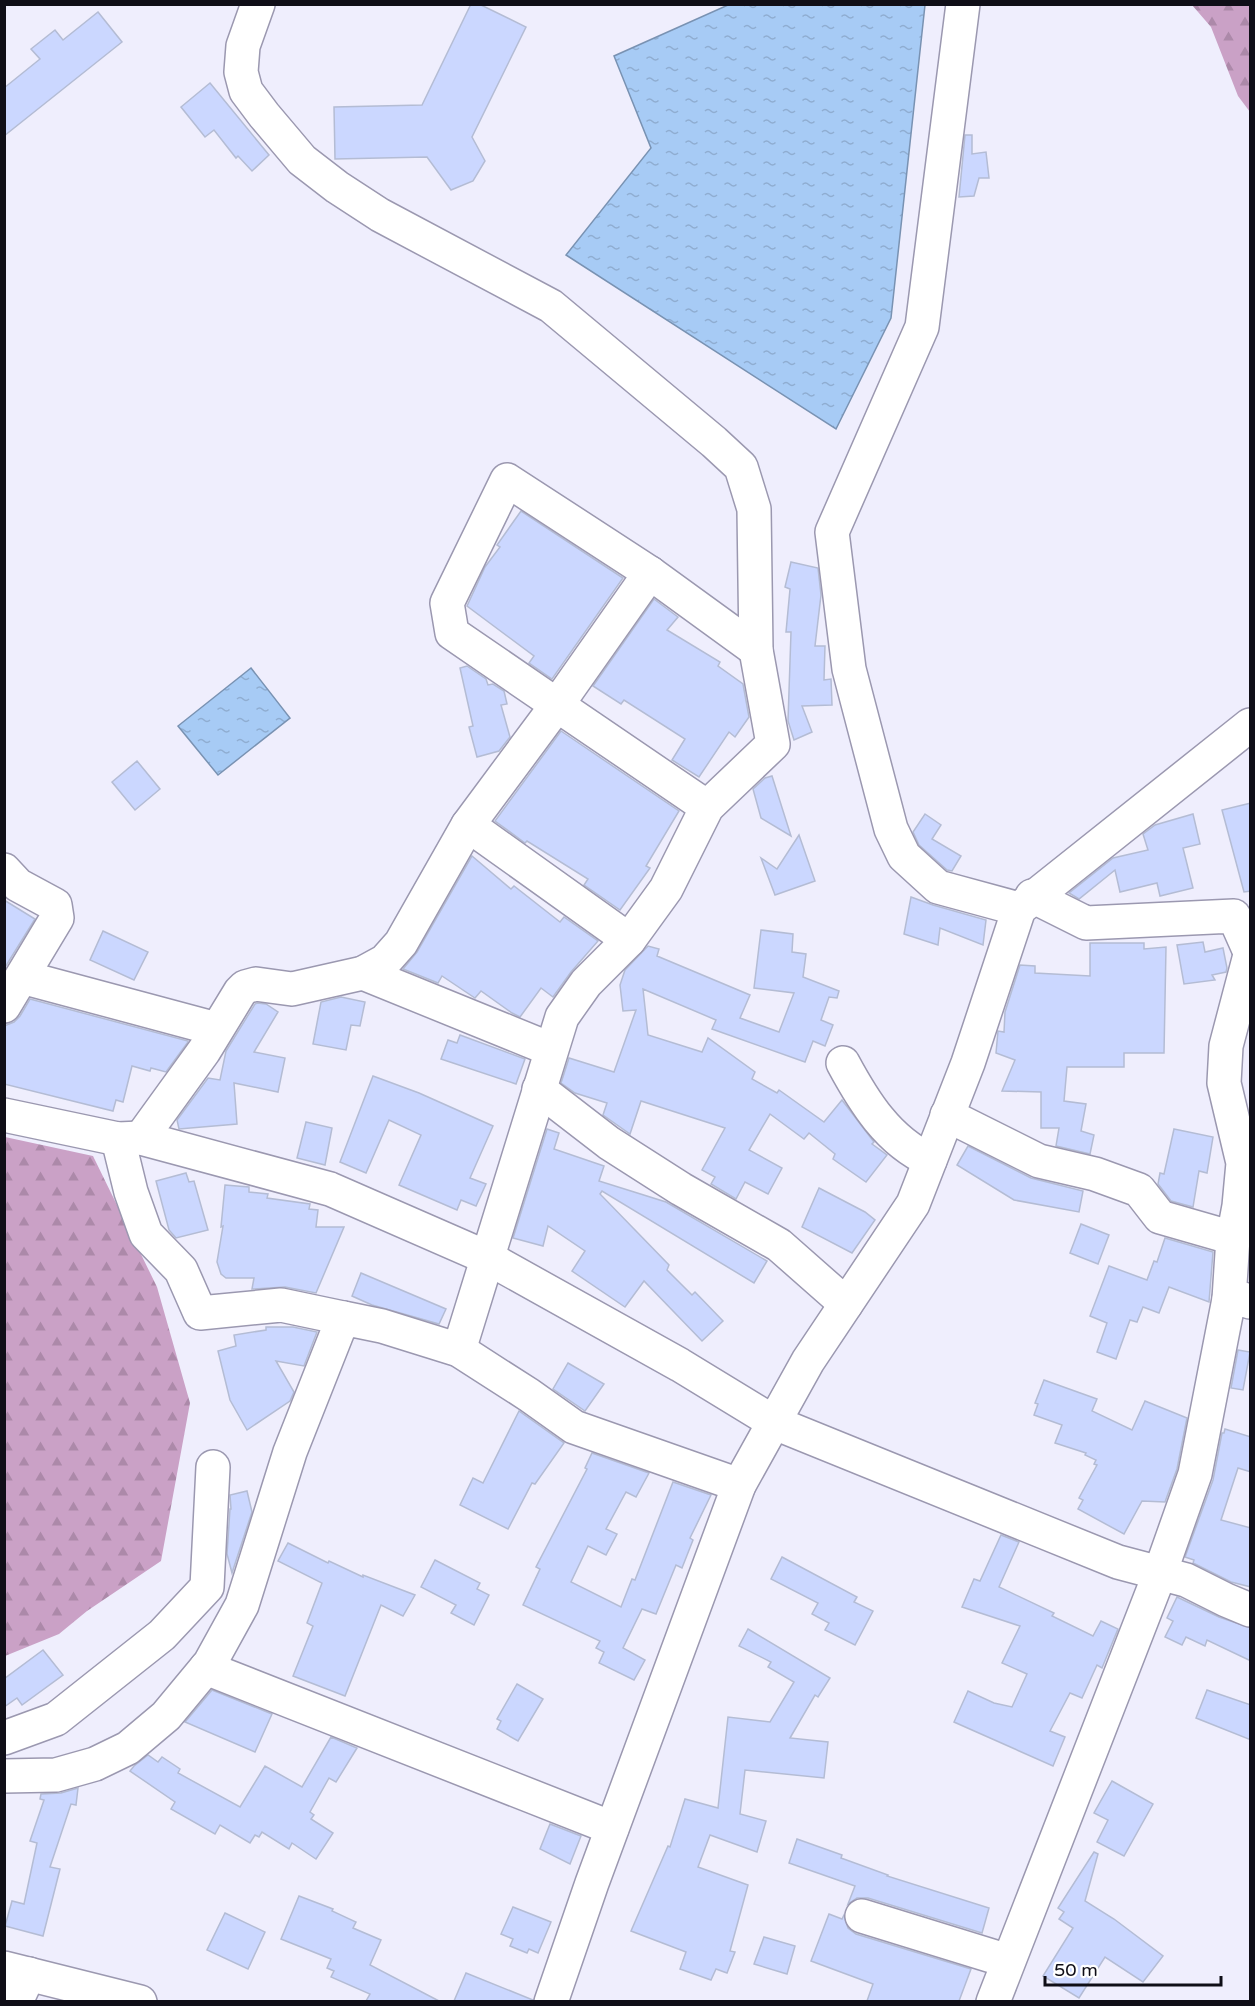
<svg xmlns="http://www.w3.org/2000/svg" width="1255" height="2006" viewBox="0 0 1255 2006" font-family="'Varela Round',sans-serif">
<style>
.forest{fill:url(#forest-firs)}
.water{fill:url(#water-ripples);stroke:#7992b2;stroke-width:1.5}
.building{fill:#cbd7ff;stroke:#b4bcd4;stroke-width:1.5}
.lines{fill:none;stroke-linecap:round;stroke-linejoin:round}
.minor-casing{stroke:#9b98b0;stroke-width:36}
.minor{stroke:#fff;stroke-width:33}
</style>
<defs>
<pattern id="forest-firs" width="22" height="20" patternUnits="userSpaceOnUse" patternTransform="scale(1.5)"><rect width="22" height="20" fill="#caa1c6"/><path d="M5 1l3.5 6h-7zM16 11l3.5 6h-7z" fill="#ac89a9"/></pattern>
<pattern id="water-ripples" width="26" height="14" patternUnits="userSpaceOnUse" patternTransform="scale(1.5)"><rect width="26" height="14" fill="#a7cbf5"/><path d="M2 4q2-2 4 0t4 0M15 11q2-2 4 0t4 0" fill="none" stroke="#8fadd1"/></pattern>
</defs>
<rect width="100%" height="100%" fill="#efeefd"/>
<g class="forest">
<path d="M1192 5H1250V112L1238 96 1211 27Z"/>
<path d="M5 1137 93 1156 157 1287 190 1403 161 1561 87 1611 59 1634 5 1656Z"/>
</g>
<g class="water">
<path d="M728 5H925L891 318 836 429 566 255 651 148 614 56Z"/>
<path d="M251 668 290 718 218 775 178 726Z"/>
</g>
<g class="building">
<path d="M471 4H479L526 27 472 137 485 161 473 181 451 190 427 157 335 159 334 107 422 105Z"/>
<path d="M98 12 122 42 4 136V88L40 59 31 49 55 30 63 40Z"/>
<path d="M210 83 269 155 252 171 238 156 236 158 214 130 205 137 181 107Z"/>
<path d="M965 135H972V154L986 152 989 178H979L974 196 959 197Z"/>
<path d="M521 511 623 578 552 679 529 663 534 656 467 606 485 567 500 547 497 545Z"/>
<path d="M791 562 818 568 821 595 815 646H825L824 680 831 679 832 705 802 706 812 732 794 740 788 721 791 632H786L790 589 785 587Z"/>
<path d="M654 599 678 617 667 630 720 662 718 666 743 684 749 717 735 737 729 732 699 777 672 760 685 739 624 700 621 704 593 686Z"/>
<path d="M467 666 486 679 488 685 493 684 504 691 507 704 501 705 510 737 499 751 477 757 469 727 473 726 460 668Z"/>
<path d="M561 731 679 811 646 866 650 868 620 910 584 885 588 879 527 841 525 843 495 821Z"/>
<path d="M137 761 160 789 135 810 112 782Z"/>
<path d="M772 776 791 836 761 818 753 789 765 778Z"/>
<path d="M1251 803V891L1244 892 1222 810Z"/>
<path d="M925 814 941 825 932 839 961 856 952 871 947 870 919 845 913 832Z"/>
<path d="M1193 814 1200 844 1183 848 1193 888 1160 896 1157 883 1120 892 1115 870 1079 899 1069 893 1113 858 1148 850 1143 834 1155 825Z"/>
<path d="M799 835 815 881 775 895 761 858 777 869Z"/>
<path d="M472 856 511 889 514 886 560 922 564 917 598 941 571 972 553 997 541 988 520 1017 512 1013 481 991 475 998 442 976 438 983 403 969 417 952Z"/>
<path d="M911 897 933 905 986 920 983 945 940 928 938 945 904 934Z"/>
<path d="M4 900 35 919 4 969Z"/>
<path d="M761 930 793 934 792 952 806 954 803 977 839 991 837 998 829 997 821 1020 833 1025 825 1046 813 1041 805 1062 712 1029 716 1020 643 989 648 1035 702 1052 708 1038 755 1072 752 1079 777 1093 779 1090 824 1122 842 1100 874 1142 872 1144 887 1155 866 1182 833 1159 835 1154 809 1133 804 1139 770 1114 749 1150 782 1168 768 1194 745 1182 736 1199 711 1184 715 1177 702 1170 725 1128 641 1101 630 1134 603 1115 607 1103 575 1093 561 1083 569 1058 614 1072 636 1010 623 1011 620 985 625 970 648 946 659 949 657 956 750 995 740 1018 779 1032 794 993 754 988Z"/>
<path d="M103 931 148 952 134 980 90 960Z"/>
<path d="M1203 942 1205 952 1223 948 1227 968 1226 972 1212 975 1215 980 1184 984 1177 945Z"/>
<path d="M1090 943H1144V949L1166 947 1164 1053H1124V1067H1067L1064 1101 1086 1104 1081 1131 1094 1135 1090 1154 1056 1146 1059 1128H1041V1092L1002 1091 1015 1060 996 1053 998 1031 1004 1032 1005 1012 1020 965 1035 966V973L1090 976Z"/>
<path d="M341 997 365 1002 360 1026 351 1025 346 1050 313 1044 321 1002Z"/>
<path d="M30 999 188 1041V1042L166 1072 151 1068 150 1071 132 1066 123 1102 116 1100 113 1111 4 1084V1026L14 1022 20 1016Z"/>
<path d="M257 1003 266 1004 278 1012 254 1052 285 1058 278 1092 234 1083 237 1124 179 1129 177 1120 208 1078 220 1080 226 1051 255 1004Z"/>
<path d="M460 1035 525 1059 516 1084 441 1059 448 1040 457 1043Z"/>
<path d="M373 1076 419 1093 493 1126 470 1178 486 1184 476 1206 461 1200 457 1210 399 1185 421 1135 389 1120 366 1173 340 1162Z"/>
<path d="M306 1122 332 1128 325 1165 297 1158Z"/>
<path d="M547 1129 559 1133 554 1149 604 1166 599 1181 666 1202 767 1261 754 1283 602 1191 600 1194 669 1265 667 1270 692 1295 695 1292 723 1321 702 1341 644 1281 625 1307 572 1271 585 1251 548 1226 543 1246 513 1238Z"/>
<path d="M1174 1129 1213 1137 1207 1173 1199 1171 1193 1207 1171 1201 1158 1184 1160 1173 1164 1174Z"/>
<path d="M968 1146 1031 1178 1083 1191 1079 1212 1014 1200 957 1165Z"/>
<path d="M186 1173 189 1182 194 1181 208 1230 176 1238 169 1230 156 1181Z"/>
<path d="M225 1185 249 1187V1192L268 1194 267 1198 310 1204 309 1209 318 1210 316 1227H344L316 1293 285 1287 252 1289 254 1278H226L221 1274 217 1262 223 1226 221 1227Z"/>
<path d="M819 1188 865 1212 875 1220 852 1253 802 1227Z"/>
<path d="M1081 1224 1109 1235 1098 1264 1070 1253Z"/>
<path d="M1165 1238 1213 1252 1209 1302 1169 1287 1159 1313 1143 1307 1137 1322 1130 1320 1116 1359 1097 1352 1107 1323 1090 1316 1109 1266 1147 1280 1154 1261 1157 1262Z"/>
<path d="M361 1273 446 1309 439 1324 372 1305 352 1296Z"/>
<path d="M266 1327H293L317 1332 304 1366 276 1361 294 1392 290 1401 247 1430 230 1400 218 1351 236 1346 234 1335 266 1330Z"/>
<path d="M1238 1350 1250 1352 1243 1390 1231 1388Z"/>
<path d="M568 1363 604 1384 585 1411 553 1389Z"/>
<path d="M1044 1380 1097 1399 1092 1411 1132 1430 1145 1401 1187 1418 1177 1469 1165 1502 1142 1501 1124 1534 1078 1509 1083 1500 1079 1498 1097 1465 1094 1464 1096 1460 1085 1455 1086 1453 1055 1443 1062 1425 1034 1415 1038 1404 1035 1403Z"/>
<path d="M519 1411 564 1443 535 1484 532 1483 508 1529 460 1505 473 1478 483 1483Z"/>
<path d="M1225 1429 1251 1437V1472L1238 1468 1221 1520 1251 1528V1587L1231 1582 1193 1563 1194 1560 1185 1557 1213 1480 1222 1433H1224Z"/>
<path d="M592 1453 649 1473 636 1497 626 1492 606 1529 617 1534 606 1555 588 1546 571 1582 621 1607 632 1579 635 1580 673 1482 711 1495 690 1538 693 1540 682 1568 676 1565 656 1614 642 1609 623 1648 645 1660 634 1680 599 1663 604 1652 596 1648 600 1641 523 1605 540 1569 536 1567 587 1469 585 1468Z"/>
<path d="M247 1491 252 1512 232 1573 227 1554 230 1509H231L230 1495Z"/>
<path d="M1001 1535 1019 1542 999 1587 1054 1613 1052 1616 1093 1636 1101 1621 1118 1629 1102 1668 1097 1665 1082 1698 1070 1693 1050 1731 1065 1737 1053 1766 954 1722 968 1691 994 1703 1012 1707 1027 1674 1002 1663 1020 1626 962 1607 974 1579 980 1581Z"/>
<path d="M288 1543 328 1563 329 1561 363 1577V1575L415 1595 403 1616 381 1605 345 1696 293 1676 313 1626 307 1623 322 1583 278 1561Z"/>
<path d="M782 1557 857 1597 854 1602 873 1611 855 1645 825 1630 829 1623 812 1614 818 1603 771 1579Z"/>
<path d="M435 1560 480 1583 477 1589 489 1595 474 1625 451 1613 456 1605 421 1587Z"/>
<path d="M1177 1597 1219 1617 1251 1628V1661L1207 1640 1205 1646 1186 1637 1182 1645 1165 1637 1173 1621 1167 1618Z"/>
<path d="M748 1629 830 1678 818 1697 815 1695 790 1738 828 1742 824 1778 745 1770 740 1814 766 1821 757 1852 710 1835 698 1867 748 1885 730 1951 735 1952 727 1973 716 1969 711 1980 680 1969 686 1952 631 1931 668 1846 670 1847 685 1799 718 1808 728 1717 770 1722 794 1682 768 1667 771 1662 739 1646Z"/>
<path d="M43 1650 63 1675 22 1705 17 1698 4 1707V1679Z"/>
<path d="M517 1684 543 1699 518 1741 497 1729 501 1721 497 1719Z"/>
<path d="M212 1690 272 1714 255 1752 185 1722Z"/>
<path d="M1207 1690 1251 1705V1740L1196 1718Z"/>
<path d="M331 1737 357 1748 336 1782 329 1778 310 1812 314 1815 311 1819 333 1833 316 1859 292 1843 289 1849 262 1832 259 1837 255 1835 250 1843 220 1825 215 1834 171 1809 175 1802 130 1771 134 1766 148 1755 158 1762 162 1757 180 1769 178 1773 240 1807 265 1766 302 1787Z"/>
<path d="M1112 1781 1153 1804 1124 1856 1097 1842 1108 1820 1094 1813Z"/>
<path d="M78 1788 76 1805 71 1804 50 1867 60 1869 43 1936 5 1926 12 1901 24 1904 37 1843 30 1841 44 1800 40 1799 41 1794 61 1793Z"/>
<path d="M550 1824 581 1836 570 1864 540 1849Z"/>
<path d="M797 1839 842 1855 841 1858 888 1875 887 1876 989 1908 982 1933 868 1898H857L848 1904 855 1886 789 1863Z"/>
<path d="M1094 1852 1098 1854 1085 1901 1114 1919 1163 1956 1143 1982 1105 1957 1079 1998 1043 1976 1073 1928 1059 1919 1064 1912 1058 1908Z"/>
<path d="M299 1896 333 1909 332 1911 356 1922 353 1928 381 1940 370 1965 439 2001H366L370 1994 331 1977 334 1971 327 1968 331 1959 281 1939Z"/>
<path d="M513 1907 551 1922 538 1953 529 1949 527 1953 510 1946 513 1939 501 1934Z"/>
<path d="M225 1913 265 1932 248 1969 207 1950Z"/>
<path d="M829 1914 842 1919 844 1915 848 1928 856 1934 971 1969 959 2001H867L873 1984 811 1961Z"/>
<path d="M764 1937 795 1946 787 1974 754 1964Z"/>
<path d="M466 1973 533 2000V2001H454Z"/>
</g>
<g class="lines">
<defs>
<g id="minor">
<path d="M258 4 243 46 241 72 246 91 264 115 302 160 337 187 380 215 551 306 714 442 741 467 754 509 756 650 773 744 707 807 666 889 629 940 586 983 562 1017 459 1350"/>
<path d="M963 4 922 327 832 532 849 669 891 829 904 856 938 887 1019 909"/>
<path d="M650 573 557 705 707 807"/>
<path d="M468 825 629 940"/>
<path d="M4 870 18 885 55 905 57 918 4 1006"/>
<path d="M1032 896 1086 923 1234 916 1250 952"/>
<path d="M363 973 550 1049"/>
<path d="M22 977 216 1029"/>
<path d="M843 1063C864 1102 888 1141 930 1160"/>
<path d="M539 1089 609 1143 681 1189 779 1245 846 1304"/>
<path d="M4 1115 118 1139 141 1138 330 1189 488 1258 680 1365 775 1423 1118 1562 1186 1580 1226 1600 1250 1610"/>
<path d="M947 1115 1039 1161 1095 1174 1139 1190 1160 1217 1233 1238"/>
<path d="M141 1138 204 1051 240 992 245 987 256 984 292 989 323 982 363 973 385 961 401 943 468 825 557 705 452 633 447 603 507 480 650 573 756 650"/>
<path d="M118 1139 131 1192 146 1234 181 1270 200 1313 281 1305 343 1318"/>
<path d="M1229 1299 1233 1238 1239 1206 1243 1163 1224 1083 1226 1046 1250 955"/>
<path d="M206 1668 612 1828"/>
<path d="M4 1738 56 1719 162 1635 207 1587 213 1467"/>
<path d="M4 1776 56 1775 95 1764 128 1748 166 1716 210 1663 242 1605 290 1452 343 1318 382 1326 459 1350 529 1395 574 1427 739 1485"/>
<path d="M862 1916 1008 1961"/>
<path d="M4 1968 140 2002"/>
<path d="M16 2002 29 1974"/>
<path d="M551 2002 592 1883 739 1485 808 1361 913 1204 968 1063 1019 909 1250 725"/>
<path d="M993 2002 1160 1573 1195 1474 1229 1299H1243L1250 1302"/>
</g>
</defs>
<use href="#minor" class="minor-casing"/>
<use href="#minor" class="minor"/>
</g>
<rect width="1255" height="2006" fill="none" stroke="#0f0e17" stroke-width="12"/>
<path d="M1045 1976v9h176v-9" fill="none" stroke="#0f0e17" stroke-width="3"/>
<text x="1054" y="1976" font-size="18" fill="#0f0e17" stroke="#ffffff" stroke-width="4.5" paint-order="stroke">50 m</text>
</svg>
